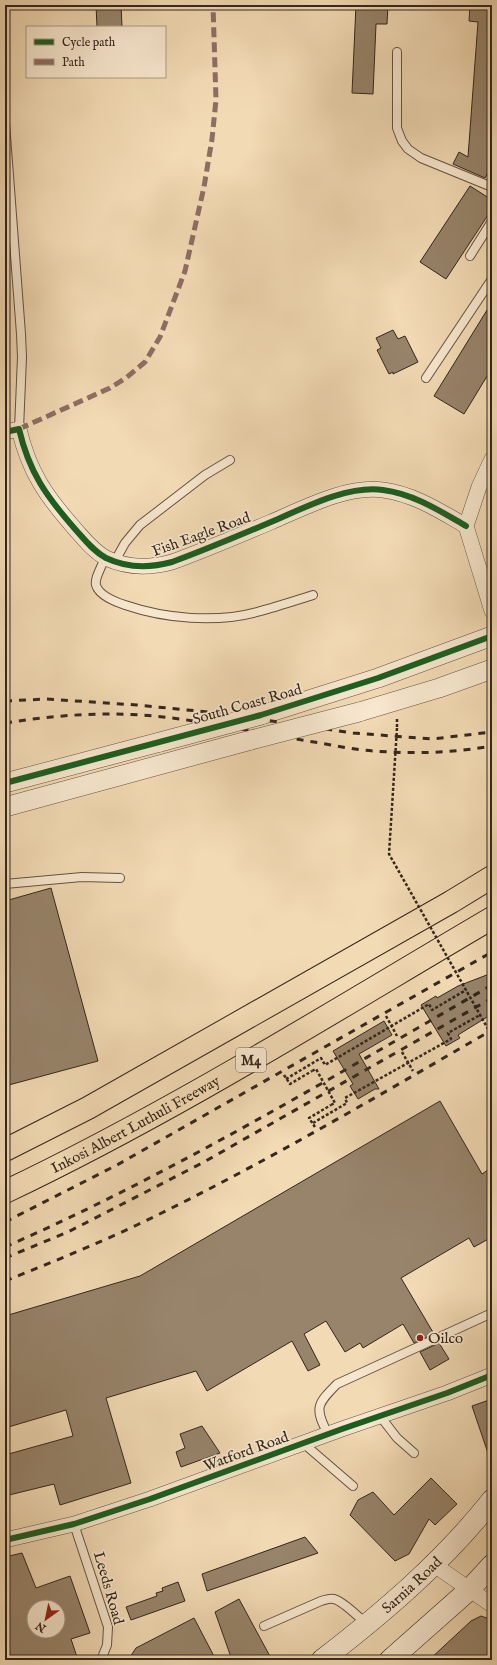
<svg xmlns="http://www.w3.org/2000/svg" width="497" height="1665" viewBox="0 0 497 1665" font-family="'IM FELL English',serif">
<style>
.building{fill:#97846b;stroke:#34261c;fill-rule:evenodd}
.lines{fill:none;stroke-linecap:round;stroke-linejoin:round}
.service-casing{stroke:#645342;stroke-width:10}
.minor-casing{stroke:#645342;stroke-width:16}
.tertiary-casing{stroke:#645342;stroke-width:20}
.secondary-casing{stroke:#34261c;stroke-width:22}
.motorway-casing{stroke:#34261c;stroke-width:24}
.path{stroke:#34261c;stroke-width:2.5;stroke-dasharray:3 2;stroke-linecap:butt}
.service{stroke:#f7e7ce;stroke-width:8}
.minor{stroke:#f7e7ce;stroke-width:15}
.tertiary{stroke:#f7e7ce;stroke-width:19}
.secondary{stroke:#f7e7ce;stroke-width:21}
.motorway{stroke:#f2dab4;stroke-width:22}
.rail{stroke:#34261c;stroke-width:3;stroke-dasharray:7 7;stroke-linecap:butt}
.tertiary-bridge-casing{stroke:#645342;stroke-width:20;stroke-linecap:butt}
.path-bridge{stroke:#34261c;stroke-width:2.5;stroke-dasharray:3 2;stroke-linecap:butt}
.tertiary-bridge{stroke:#f7e7ce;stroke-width:19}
.quiet{stroke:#8d6e63;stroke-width:5;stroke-dasharray:10 5;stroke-linecap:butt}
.cycleway-casing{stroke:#f7e7ce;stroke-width:8}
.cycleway{stroke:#1b5e20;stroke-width:6}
.poi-dot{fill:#8f2418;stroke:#f7e7ce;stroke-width:1.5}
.labels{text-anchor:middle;stroke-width:3.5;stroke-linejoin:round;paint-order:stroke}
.shield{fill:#f7e7ce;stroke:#6e6051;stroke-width:1}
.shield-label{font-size:14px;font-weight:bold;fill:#34261c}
.street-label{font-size:15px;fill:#34261c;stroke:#f7e7ce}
.poi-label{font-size:15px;fill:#34261c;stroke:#f7e7ce;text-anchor:start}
</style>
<rect width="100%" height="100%" fill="#f2dab4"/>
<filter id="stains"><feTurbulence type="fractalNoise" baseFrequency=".005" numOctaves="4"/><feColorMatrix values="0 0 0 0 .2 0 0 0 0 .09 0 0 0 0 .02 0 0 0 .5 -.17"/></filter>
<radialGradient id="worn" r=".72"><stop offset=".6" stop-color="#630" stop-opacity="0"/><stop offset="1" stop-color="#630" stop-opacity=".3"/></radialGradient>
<g class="building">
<path d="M96 5H121L122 27H97Z"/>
<path d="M356 5H388L387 24H376L373 94 352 93Z"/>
<path d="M470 5H492V165L485 178 453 164 459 152 468 157 478 22 469 21Z"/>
<path d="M470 186 492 200V209L446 279 420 262Z"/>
<path d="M492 302V368L464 414 434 396Z"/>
<path d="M393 330 398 339 405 336 418 362 393 374V372L389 374 377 350 381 348 376 338Z"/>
<path d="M51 888 98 1061 5 1086V901Z"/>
<path d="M492 973V1014L458 1035 460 1038 446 1046 421 1005 436 996 437 998 458 986Z"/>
<path d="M384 1021 392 1035 359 1054 379 1089H375L358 1099 350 1086 353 1084 333 1051Z"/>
<path d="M440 1101 482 1174 488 1170 492 1178V1237L474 1247 469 1238 401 1278 434 1334 414 1343 403 1324 363 1348 360 1343 345 1352 326 1321 304 1334 320 1365 308 1371 292 1341 207 1391 196 1371 106 1398 131 1483 60 1505 54 1484 5 1496V1455L73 1436 66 1410 5 1428V1316L140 1276Z"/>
<path d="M439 1343 449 1359 430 1370 420 1352Z"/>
<path d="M492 1399V1459H490L472 1406Z"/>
<path d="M202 1426 220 1453 181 1467 176 1452 185 1448 180 1434Z"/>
<path d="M431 1478 457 1504 435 1525 429 1519 409 1554 395 1561 350 1515 358 1500 373 1492 394 1515Z"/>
<path d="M305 1537 318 1553 207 1591 202 1574Z"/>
<path d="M22 1553 36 1588 70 1576 90 1633 71 1639 78 1660H5V1557ZM34 1607H58V1631H34Z"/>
<path d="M178 1582 185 1601 131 1620 126 1607 157 1596 156 1593 163 1591 162 1588Z"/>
<path d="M239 1599 272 1660H232L215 1612Z"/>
<path d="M481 1616 492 1620V1660H429L471 1621Z"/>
<path d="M194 1618 216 1660H128L136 1648Z"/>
</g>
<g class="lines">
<defs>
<g id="service">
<path d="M397 52V128L402 141 408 149 421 158 492 187"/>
<path d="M5 123 21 334 22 357 19 429"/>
<path d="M470 256 492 221"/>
<path d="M426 378 492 279"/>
<path d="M105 557C103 565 94 578 96 585 99 596 116 602 125 605 166 619 216 623 257 612 276 607 294 601 313 595"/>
<path d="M115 561 125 543 140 525 205 475 230 460"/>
<path d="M5 884 82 877 120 878"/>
<path d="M380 1416 397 1438 414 1453"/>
<path d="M328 1434C314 1408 317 1404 337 1384L492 1313"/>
<path d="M303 1443 353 1486"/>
<path d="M74 1524 108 1627 107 1645 101 1660"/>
<path d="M264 1626 321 1601C325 1600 329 1598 334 1599 343 1601 358 1617 366 1623"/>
</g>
<g id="minor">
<path d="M5 432 19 429C29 472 46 496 75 529 84 539 93 551 106 558 127 568 150 568 172 562 205 550 238 536 271 522 304 508 347 485 383 490 414 494 440 511 466 526"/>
<path d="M492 459 479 487 466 526 492 611"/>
<path d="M5 1540 74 1524 150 1499 342 1429 447 1393 492 1375"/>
<path d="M433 1564 492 1605"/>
</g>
<g id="tertiary">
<path d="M359 712 439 688 492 669"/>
<path d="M261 715 378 678 492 636"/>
<path d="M5 783 160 742"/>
<path d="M5 807 251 740"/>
</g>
<g id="secondary">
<path id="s1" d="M322 1660C383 1613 444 1561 492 1500"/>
<path d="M390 1660 469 1590 492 1565"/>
</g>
<g id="motorway">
<path d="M5 1150 88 1108 451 902 492 877"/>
<path id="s2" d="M5 1192C173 1112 332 1012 492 918"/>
</g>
</defs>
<use href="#service" class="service-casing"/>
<use href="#minor" class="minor-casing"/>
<use href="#tertiary" class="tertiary-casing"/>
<use href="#secondary" class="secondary-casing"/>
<use href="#motorway" class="motorway-casing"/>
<g class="path">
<path d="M397 719V728"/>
<path d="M386 1016 397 1036"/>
<path d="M402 1052 413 1071"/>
<path d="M284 1075 290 1084 312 1071"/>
<path d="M286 1079 321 1058 325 1065 429 1004 432 1010 466 990"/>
<path d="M313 1123 347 1103 345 1098 451 1039 448 1033 480 1015"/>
<path d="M315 1127 309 1118 331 1105"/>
</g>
<use href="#service" class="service"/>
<use href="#minor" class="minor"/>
<use href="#tertiary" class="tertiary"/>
<use href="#secondary" class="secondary"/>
<use href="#motorway" class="motorway"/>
<g class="rail">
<path d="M5 701 46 699 137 705 218 713 353 733 432 739 492 732"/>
<path d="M5 723C50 716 95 712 141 715 199 719 257 733 314 742 334 745 354 750 374 751 414 754 453 753 492 746"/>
<path d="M5 1222 117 1165 492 952"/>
<path d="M5 1247C174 1173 332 1077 492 985"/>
<path d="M5 1258 68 1232 204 1162 492 998"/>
<path d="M5 1281C50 1263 95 1245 139 1224 260 1166 376 1097 492 1030"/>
</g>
<defs>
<g id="tertiary-bridge">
<path d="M251 740 359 712"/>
<path d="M160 742 261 715"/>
</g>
</defs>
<use href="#tertiary-bridge" class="tertiary-bridge-casing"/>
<g class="path-bridge">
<path d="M397 728 389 854 492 1036"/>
<path d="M312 1071 316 1069 335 1103 331 1105"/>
</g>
<use href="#tertiary-bridge" class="tertiary-bridge"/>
<path class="quiet" d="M19 429 110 388 126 378 145 362 160 337 185 271 204 187 212 139 216 100 213 5"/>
<defs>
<g id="cycleway">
<path d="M5 432 19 429C29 472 46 496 75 529 84 539 93 551 106 558 127 568 150 568 172 562 205 550 238 536 271 522 304 508 347 485 383 490 414 494 440 511 466 526"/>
<path d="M5 783 261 715 378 678 492 636"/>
<path d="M5 1540 74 1524 150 1499 342 1429 447 1393 492 1375"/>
</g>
</defs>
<use href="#cycleway" class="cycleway-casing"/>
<use href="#cycleway" class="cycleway"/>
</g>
<circle class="poi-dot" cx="420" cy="1338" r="4"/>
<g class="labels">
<rect class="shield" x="236" y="1048" width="30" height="24" rx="3"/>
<g class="shield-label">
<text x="251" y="1065">M4</text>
</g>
<g class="street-label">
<text transform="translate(201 534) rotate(-20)" y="5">Fish Eagle Road</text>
<text transform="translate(247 704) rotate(-16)" y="5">South Coast Road</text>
<text dy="5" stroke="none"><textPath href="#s2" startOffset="147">Inkosi Albert Luthuli Freeway</textPath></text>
<text transform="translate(246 1451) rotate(-20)" y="5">Watford Road</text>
<text dy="5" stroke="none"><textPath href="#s1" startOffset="117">Sarnia Road</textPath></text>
<text transform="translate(109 1588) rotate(74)" y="5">Leeds Road</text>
</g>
<g class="poi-label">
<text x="428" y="1343">Oilco</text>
</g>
</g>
<rect width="497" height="1665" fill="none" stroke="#f2dab4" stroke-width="20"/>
<rect x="6" y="6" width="485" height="1653" fill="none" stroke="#34261c" stroke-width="2"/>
<rect x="10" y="10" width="477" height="1645" fill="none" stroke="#34261c"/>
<rect x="26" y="26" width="140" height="52" fill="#f7e7ce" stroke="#a99a87"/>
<rect x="34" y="39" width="20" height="6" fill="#1b5e20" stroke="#a99a87"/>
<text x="62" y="46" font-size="12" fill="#34261c">Cycle path</text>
<rect x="34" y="59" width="20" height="6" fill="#8d6e63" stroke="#a99a87"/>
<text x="62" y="66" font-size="12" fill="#34261c">Path</text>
<g transform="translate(46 1619) rotate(213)"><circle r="19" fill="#f7e7ce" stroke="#a99a87"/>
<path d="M0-3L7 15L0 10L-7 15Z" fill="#8f2418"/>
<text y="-6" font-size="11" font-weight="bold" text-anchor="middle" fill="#34261c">N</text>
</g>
<rect width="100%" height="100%" filter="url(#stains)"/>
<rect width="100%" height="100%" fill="url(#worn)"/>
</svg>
